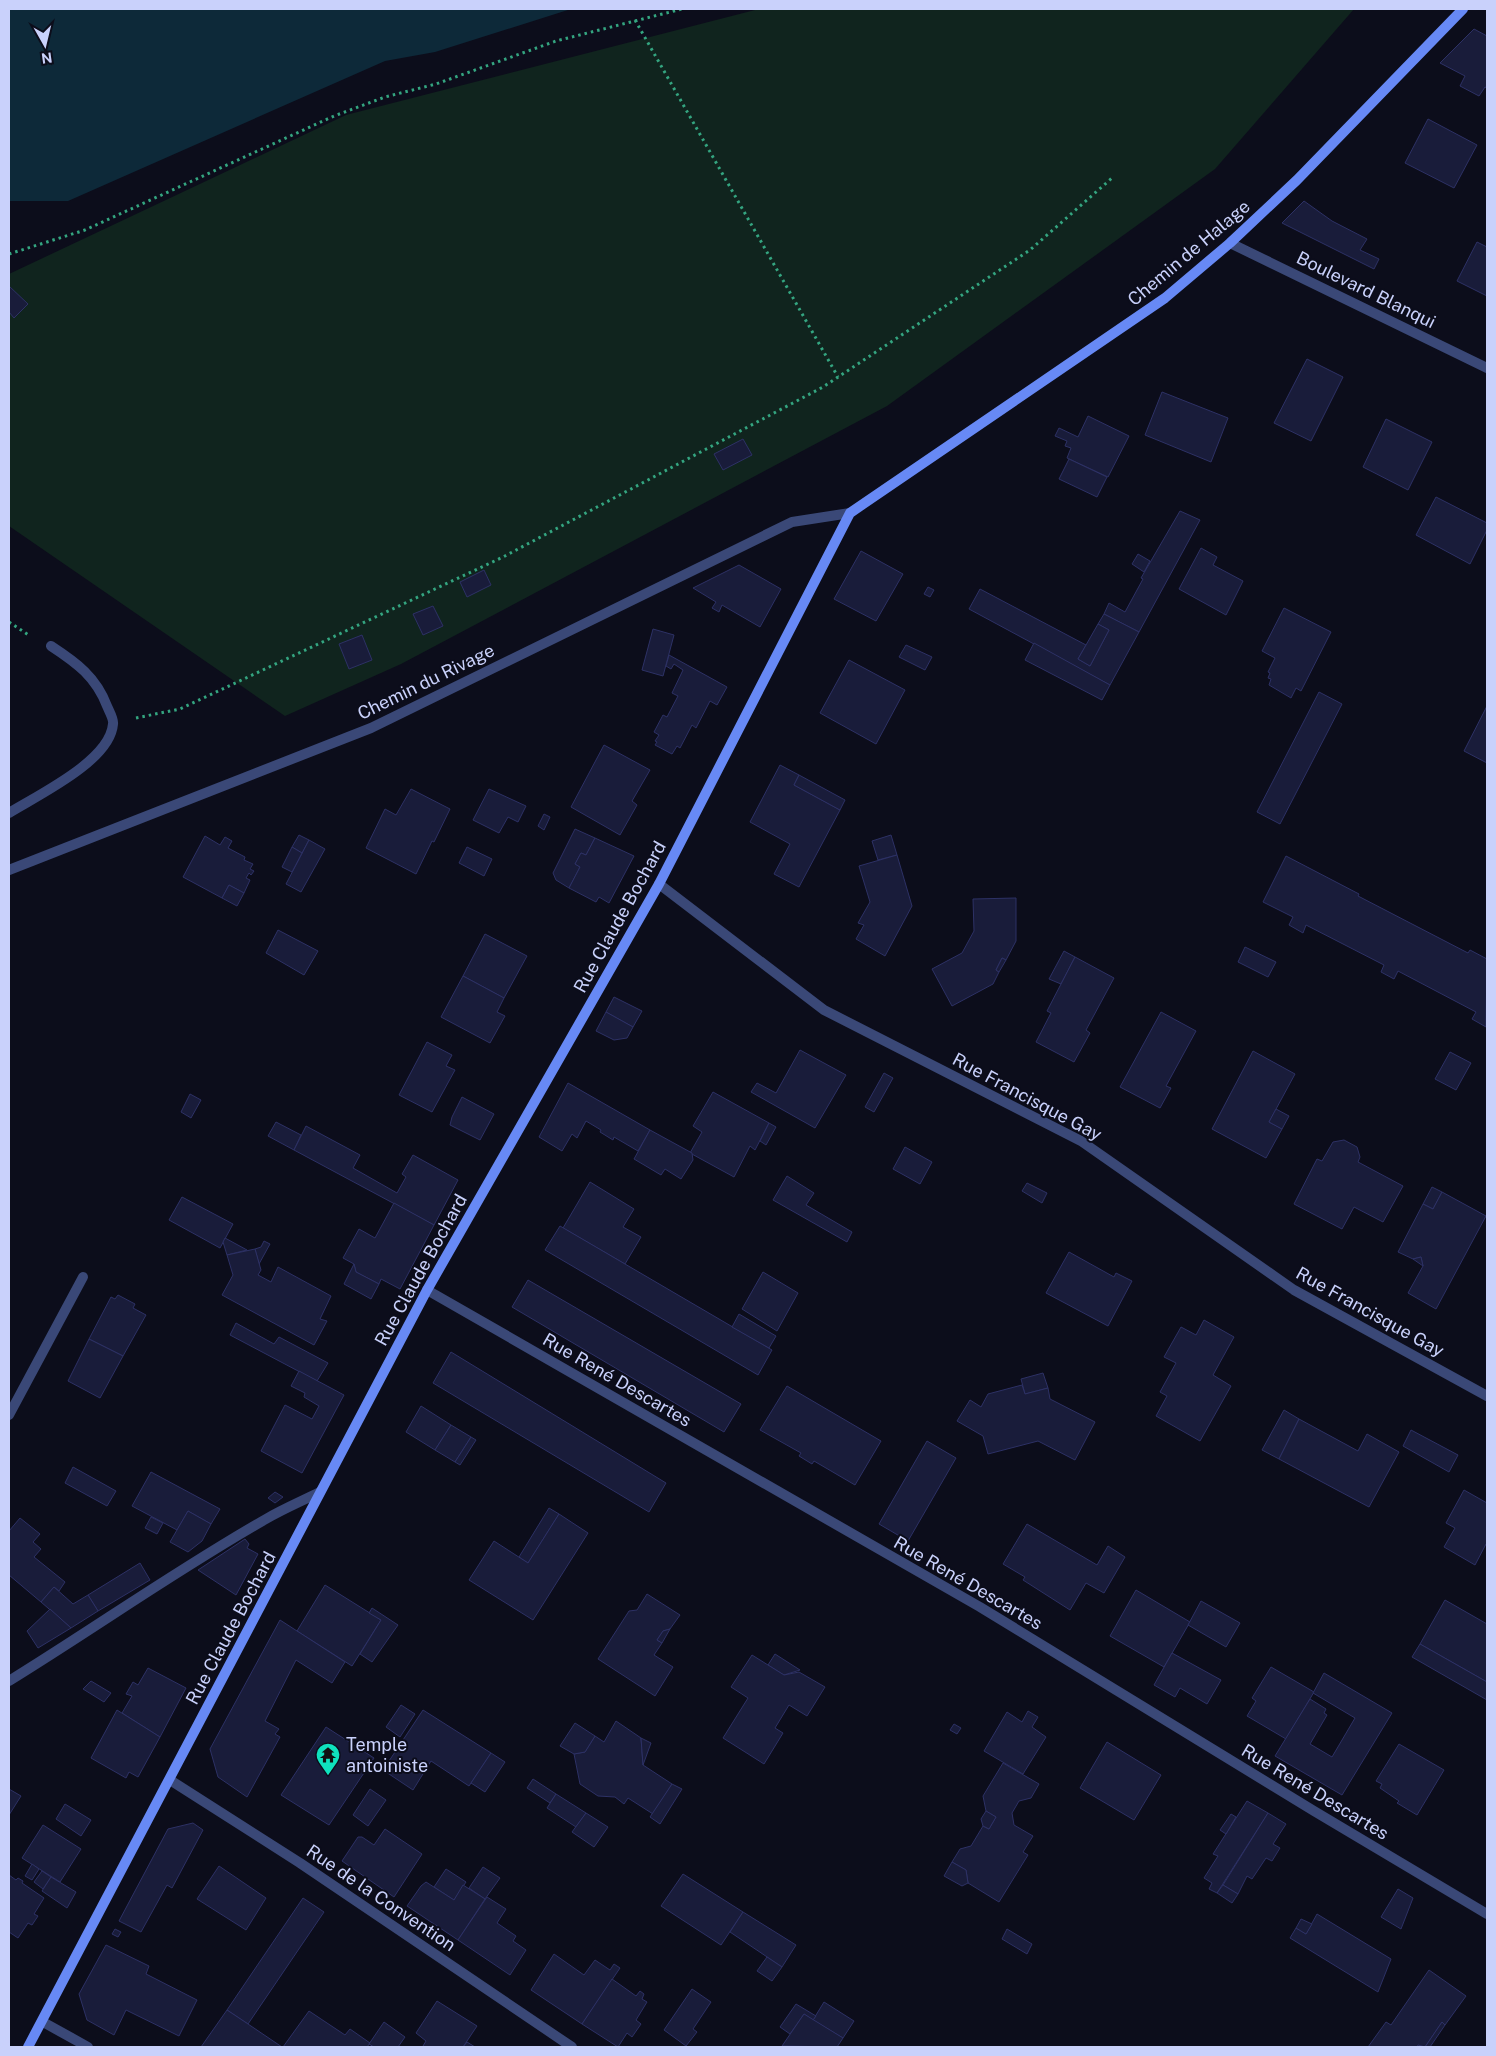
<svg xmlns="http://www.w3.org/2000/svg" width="1496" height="2056" viewBox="0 0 1496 2056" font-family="'Public Sans',sans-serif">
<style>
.green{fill:#10241e}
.water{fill:#0d2939}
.building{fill:#191c3a;stroke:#2d3165}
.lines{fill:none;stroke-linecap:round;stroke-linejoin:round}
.path{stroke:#34a580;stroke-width:3;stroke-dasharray:2.5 4;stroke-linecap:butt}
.service{stroke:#3a4877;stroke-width:10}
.minor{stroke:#3a4877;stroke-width:10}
.tertiary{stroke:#3a4877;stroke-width:10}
.secondary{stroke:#6789f5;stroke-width:10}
.labels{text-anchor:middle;stroke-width:4;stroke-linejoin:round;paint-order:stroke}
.street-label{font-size:18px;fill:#c9d1fb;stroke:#0c0d1b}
.poi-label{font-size:18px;fill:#c9d1fb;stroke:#0c0d1b;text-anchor:start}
</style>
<rect width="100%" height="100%" fill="#0c0d1b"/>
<path class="green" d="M759 9H1354L1215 169 887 406 401 664 285 716 9 526V274L346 115Z"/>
<path class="water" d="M9 9H571L435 52 385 61 68 201H9Z"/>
<g class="building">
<path d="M1474 29 1487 36V88L1485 87 1479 96 1460 86 1465 76 1440 63Z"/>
<path d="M1428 119 1477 145 1454 188 1405 163Z"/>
<path d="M1304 201 1332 221 1367 239 1360 250 1379 259 1374 269 1282 223Z"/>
<path d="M1477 242 1487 247V296L1457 281Z"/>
<path d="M9 286 28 304 14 318 9 312Z"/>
<path d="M1307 359 1343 377 1311 441 1274 423Z"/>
<path d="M1162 392 1228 418 1211 462 1145 435Z"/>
<path d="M1088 416 1129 436 1108 477 1067 458 1071 448 1065 446 1067 441 1055 436 1059 428 1078 437Z"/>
<path d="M1386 419 1432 442 1408 490 1363 467Z"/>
<path d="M743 439 752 455 723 470 714 454Z"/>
<path d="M1069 459 1107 477 1097 497 1059 479Z"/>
<path d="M1436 497 1487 523V530L1470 564 1416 535Z"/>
<path d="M1180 511 1200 520 1139 632 1104 614 1109 603 1125 612 1143 579 1141 578Z"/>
<path d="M1201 548 1217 557 1213 565 1243 581 1226 615 1179 589Z"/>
<path d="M861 551 903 574 876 621 834 599Z"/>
<path d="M1138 554 1150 561 1144 572 1132 564Z"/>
<path d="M739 565 781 589 760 627 722 605 719 612 712 608 716 602 693 588Z"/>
<path d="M484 570 491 585 467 597 460 582Z"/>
<path d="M928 587 934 590 930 597 924 594Z"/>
<path d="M980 589 1086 645 1078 659 1090 666 1109 630 1098 624 1104 614 1139 632 1110 685 969 609Z"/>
<path d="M433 606 443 626 423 635 413 614Z"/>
<path d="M1284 608 1331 632 1301 691 1296 688 1291 698 1269 685 1271 679 1268 678 1270 673 1268 672 1275 658 1262 651Z"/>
<path d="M1098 624 1109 630 1090 666 1078 659Z"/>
<path d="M653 629 674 635 663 676 642 670Z"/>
<path d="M362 635 372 660 349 669 339 644Z"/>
<path d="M1034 643 1110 685 1102 700 1025 660Z"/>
<path d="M906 645 932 657 925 670 899 657Z"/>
<path d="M669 655 727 687 717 705 710 701 696 728 692 725 680 748 677 746 672 754 655 745 657 742 655 741 659 735 654 732 663 715 667 717 678 696 672 693 683 670 674 664 671 669 666 666Z"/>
<path d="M849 660 905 690 876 744 820 713Z"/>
<path d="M1319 692 1342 704 1280 824 1257 812Z"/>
<path d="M1487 706V763L1464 751Z"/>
<path d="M604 745 650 770 632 801 637 805 620 835 571 807Z"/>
<path d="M780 765 799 775 794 785 840 810 799 887 774 874 790 844 750 822Z"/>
<path d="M799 775 845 800 840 810 794 785Z"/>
<path d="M411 789 450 809 434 842 432 841 416 874 366 848 385 809 396 815Z"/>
<path d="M489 789 526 806 518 822 508 817 499 833 473 820Z"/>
<path d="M544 814 550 817 544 830 538 826Z"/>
<path d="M575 829 595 838 586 855 581 853 575 864 580 867 569 888 556 880 553 873Z"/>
<path d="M299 835 309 840 302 853 292 847Z"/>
<path d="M891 835 897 855 878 860 872 841Z"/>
<path d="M205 836 220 845 225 837 232 841 228 848 245 857 244 860 253 864 250 869 254 871 251 875 249 873 246 878 250 880 244 893 229 885 222 898 183 877Z"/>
<path d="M595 838 634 856 609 903 599 897 596 902 569 888 580 867 575 864 581 853 586 855Z"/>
<path d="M309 840 325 849 301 892 286 884Z"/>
<path d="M292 847 302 853 292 872 282 867Z"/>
<path d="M467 847 492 859 484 876 459 863Z"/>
<path d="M897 855 912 906 885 956 856 939 864 925 858 923 870 902 859 866Z"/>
<path d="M1286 856 1359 894 1358 896 1468 953 1470 950 1487 959 1486 1027 1472 1019 1476 1012 1398 971 1394 979 1381 972 1384 965 1306 925 1303 933 1289 925 1293 917 1263 902Z"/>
<path d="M229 885 244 893 237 906 222 898Z"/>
<path d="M1016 898V941L1006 960 1002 958 996 970 999 972 993 984 952 1006 932 969 962 953 974 931 973 899Z"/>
<path d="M278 930 318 951 304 975 266 953Z"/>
<path d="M485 934 527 956 504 998 463 976Z"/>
<path d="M1245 947 1276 962 1268 977 1238 962Z"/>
<path d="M1064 951 1075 957 1061 984 1049 979Z"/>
<path d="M1075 957 1114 978 1086 1030 1090 1033 1074 1062 1036 1042 1051 1013 1047 1011Z"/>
<path d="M1002 958 1006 960 999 972 996 970Z"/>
<path d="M463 976 504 998 497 1012 505 1016 490 1043 441 1017Z"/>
<path d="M614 997 642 1011 633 1027 606 1012Z"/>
<path d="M606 1012 633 1027 627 1038 614 1040 596 1031Z"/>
<path d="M1161 1012 1196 1031 1166 1086 1171 1088 1160 1108 1120 1087Z"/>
<path d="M427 1042 452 1055 446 1066 455 1070 432 1112 399 1095Z"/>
<path d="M800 1050 846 1075 815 1128 751 1092 757 1083 776 1093Z"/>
<path d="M1253 1051 1295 1074 1269 1122 1282 1129 1266 1158 1212 1129Z"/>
<path d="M1450 1052 1471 1063 1456 1090 1435 1079Z"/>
<path d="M884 1073 893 1078 874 1112 865 1107Z"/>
<path d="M568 1083 650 1130 638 1151 614 1137 613 1140 600 1132 601 1130 586 1121 577 1138 572 1134 562 1151 539 1137Z"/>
<path d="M713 1092 769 1123 755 1150 750 1146 734 1177 690 1153 702 1132 693 1126Z"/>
<path d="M190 1094 201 1100 191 1118 181 1112Z"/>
<path d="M462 1097 494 1114 480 1140 450 1125 452 1117Z"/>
<path d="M1276 1109 1289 1116 1282 1129 1269 1122Z"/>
<path d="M276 1122 301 1135 294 1150 268 1136Z"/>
<path d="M769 1123 776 1127 766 1145 760 1141Z"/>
<path d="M306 1126 360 1155 353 1168 397 1193 406 1177 402 1174 413 1155 458 1180 434 1225 294 1150Z"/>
<path d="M650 1130 692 1153 693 1160 681 1179 665 1169 661 1175 634 1159Z"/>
<path d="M1344 1140 1357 1147 1360 1157 1358 1162 1403 1186 1383 1222 1354 1207 1342 1229 1294 1204 1317 1159 1322 1161 1333 1142Z"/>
<path d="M905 1147 932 1162 920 1184 893 1169Z"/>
<path d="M787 1176 814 1193 806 1205 852 1232 847 1242 773 1200Z"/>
<path d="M590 1182 634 1209 623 1227 641 1237 625 1264 563 1228Z"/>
<path d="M1027 1183 1047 1193 1042 1203 1022 1191Z"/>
<path d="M1432 1187 1442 1192 1433 1209 1423 1204Z"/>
<path d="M1442 1192 1486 1216 1436 1309 1408 1293 1423 1266 1421 1257 1413 1259 1398 1252 1423 1204 1433 1209Z"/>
<path d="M182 1197 233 1224 220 1248 169 1220Z"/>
<path d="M394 1203 434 1225 400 1289 381 1279 379 1284 356 1272 354 1264 343 1258 359 1229 375 1238Z"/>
<path d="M560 1226 772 1350 758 1375 545 1250Z"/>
<path d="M225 1238 247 1250 227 1255 223 1242Z"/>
<path d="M264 1241 270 1244 259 1264 255 1249 261 1247Z"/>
<path d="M255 1249 261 1270 258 1275 271 1282 278 1267 331 1296 320 1319 327 1321 314 1345 222 1295 233 1275 227 1255Z"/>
<path d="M1069 1252 1114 1277 1116 1273 1132 1281 1108 1326 1046 1293Z"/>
<path d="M1421 1257 1423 1266 1413 1259Z"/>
<path d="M354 1264 356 1272 379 1284 371 1299 344 1284Z"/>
<path d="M763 1272 798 1293 777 1331 742 1309Z"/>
<path d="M528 1280 741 1404 724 1432 512 1307Z"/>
<path d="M118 1295 135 1304 133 1308 146 1315 123 1356 89 1339 111 1297 115 1299Z"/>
<path d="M739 1314 776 1336 769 1348 732 1327Z"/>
<path d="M1204 1320 1234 1337 1213 1375 1231 1386 1200 1441 1156 1416 1167 1396 1160 1392 1176 1363 1164 1357 1181 1327 1196 1335Z"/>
<path d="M236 1323 274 1344 279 1337 328 1363 317 1381 230 1335Z"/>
<path d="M89 1339 123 1356 100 1398 68 1381Z"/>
<path d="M451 1352 666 1483 649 1512 433 1383Z"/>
<path d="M299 1371 344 1395 302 1473 261 1451 285 1405 312 1419 319 1406 304 1397 305 1393 291 1386Z"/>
<path d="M1043 1373 1048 1388 1025 1394 1021 1379Z"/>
<path d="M1022 1385 1025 1394 1048 1388 1050 1399 1095 1422 1075 1460 1038 1441 988 1454 983 1436 957 1421 970 1400 981 1407 988 1394Z"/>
<path d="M787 1386 881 1441 855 1485 814 1461 812 1464 799 1456 801 1453 760 1430Z"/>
<path d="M421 1406 451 1425 435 1450 406 1432Z"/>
<path d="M1284 1410 1299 1419 1279 1459 1262 1450Z"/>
<path d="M1299 1419 1358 1451 1367 1434 1399 1452 1369 1507 1279 1459Z"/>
<path d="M451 1425 471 1437 455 1462 435 1450Z"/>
<path d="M1411 1430 1458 1455 1449 1472 1403 1446Z"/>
<path d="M471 1437 476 1440 460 1465 455 1462Z"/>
<path d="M927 1441 956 1458 908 1541 879 1524Z"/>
<path d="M73 1467 116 1491 107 1506 65 1483Z"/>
<path d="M151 1472 220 1509 211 1524 188 1511 177 1530 132 1506Z"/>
<path d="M1464 1490 1487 1503V1545L1486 1544 1475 1565 1444 1547 1455 1528 1446 1523Z"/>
<path d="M275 1492 283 1497 275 1503 268 1498Z"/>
<path d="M549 1508 559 1514 528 1563 519 1557Z"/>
<path d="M188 1511 211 1524 202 1541 188 1552 170 1542Z"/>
<path d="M559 1514 588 1533 533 1620 469 1580 494 1541 528 1563Z"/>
<path d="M151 1517 163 1523 157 1534 145 1528Z"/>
<path d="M20 1518 40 1534 33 1542 41 1549 34 1557 65 1582 59 1591 54 1587 41 1602 9 1575V1531Z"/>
<path d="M1027 1524 1097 1565 1108 1546 1125 1557 1104 1593 1086 1583 1070 1610 1023 1580 1025 1577 1003 1564Z"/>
<path d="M245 1539 249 1544 247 1548 258 1554 236 1595 198 1570Z"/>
<path d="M140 1563 150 1580 98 1611 88 1595Z"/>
<path d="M325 1585 381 1620 352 1666 297 1631Z"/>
<path d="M54 1587 73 1604 88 1595 98 1611 71 1628 41 1602Z"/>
<path d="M1136 1590 1190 1622 1164 1667 1110 1636Z"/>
<path d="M647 1594 680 1615 670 1629 663 1631 657 1640 662 1643 654 1655 673 1667 655 1696 598 1659 629 1611 637 1610Z"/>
<path d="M1445 1600 1487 1624V1682L1420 1644Z"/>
<path d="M1201 1601 1240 1623 1226 1647 1188 1625Z"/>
<path d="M372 1608 398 1625 372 1662 360 1654 381 1620 369 1613Z"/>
<path d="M50 1609 71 1628 38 1648 27 1631Z"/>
<path d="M280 1620 345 1662 332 1683 296 1660 265 1721 279 1729 275 1734 280 1737 247 1797 218 1777 210 1749Z"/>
<path d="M670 1629 662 1643 657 1640 663 1631Z"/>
<path d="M1420 1644 1487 1682V1700L1412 1657Z"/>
<path d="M1172 1653 1221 1680 1207 1704 1180 1688 1175 1697 1154 1685Z"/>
<path d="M775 1654 800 1670 784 1675 768 1665Z"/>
<path d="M752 1655 784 1675 799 1672 825 1687 807 1716 789 1705 775 1728 783 1733 764 1764 723 1738 748 1698 731 1687Z"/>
<path d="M1271 1667 1314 1692 1286 1739 1247 1716 1256 1701 1252 1698Z"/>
<path d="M148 1668 186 1688 160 1737 122 1713 132 1696 126 1694 133 1682 138 1685Z"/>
<path d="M1324 1673 1392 1713 1342 1795 1275 1756 1310 1699 1326 1709 1324 1713 1327 1715 1310 1744 1332 1757 1355 1718 1313 1693Z"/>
<path d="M91 1681 111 1693 104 1702 83 1689Z"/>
<path d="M401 1705 415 1714 400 1737 386 1727Z"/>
<path d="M117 1710 160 1737 138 1777 129 1772 126 1778 91 1758Z"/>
<path d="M423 1710 491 1753 469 1786 431 1761 413 1790 383 1770Z"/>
<path d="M1028 1711 1038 1717 1032 1727 1046 1737 1023 1774 984 1751 1007 1712 1022 1722Z"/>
<path d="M616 1721 641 1738 643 1765 672 1784 653 1814 628 1798 624 1804 615 1797 598 1796 580 1784 574 1754 585 1752 595 1736 604 1742Z"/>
<path d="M575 1723 595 1736 585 1752 574 1754 560 1746Z"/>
<path d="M954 1724 961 1728 957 1734 950 1730Z"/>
<path d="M326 1727 374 1758 329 1825 281 1795Z"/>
<path d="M641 1738 651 1743 643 1765Z"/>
<path d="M1107 1742 1161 1775 1134 1820 1080 1788Z"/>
<path d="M1399 1744 1444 1770 1417 1815 1397 1803 1399 1801 1380 1788 1382 1784 1376 1781Z"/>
<path d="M491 1753 505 1762 485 1792 471 1783Z"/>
<path d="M1003 1763 1039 1784 1031 1798 1019 1801 1012 1813 1014 1825 1033 1836 1023 1852 1028 1855 999 1902 968 1883 966 1870 952 1862 960 1849 971 1846 983 1826 989 1829 996 1817 986 1811 983 1796Z"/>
<path d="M533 1779 556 1794 550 1803 527 1788Z"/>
<path d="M672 1784 682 1789 660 1824 650 1817Z"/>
<path d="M9 1789 21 1796 9 1815Z"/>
<path d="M370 1789 386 1800 368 1826 353 1815Z"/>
<path d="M556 1794 586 1813 576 1827 547 1808Z"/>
<path d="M1247 1801 1268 1813 1217 1893 1209 1889 1212 1883 1204 1878 1218 1856 1213 1854Z"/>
<path d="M65 1804 91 1820 81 1836 56 1819Z"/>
<path d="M986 1811 996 1817 989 1829 983 1826 981 1819Z"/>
<path d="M586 1813 608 1827 594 1847 572 1832Z"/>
<path d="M1268 1813 1286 1824 1273 1844 1280 1848 1272 1861 1266 1858 1252 1879 1247 1876 1238 1894 1223 1885Z"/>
<path d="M1231 1814 1236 1817 1226 1834 1220 1830Z"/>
<path d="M193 1823 203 1830 172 1888 167 1885 141 1932 119 1921 168 1829Z"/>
<path d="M43 1825 81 1849 60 1882 22 1858Z"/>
<path d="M385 1829 422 1854 394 1897 342 1861 358 1837H362L374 1845Z"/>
<path d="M952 1862 966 1870 968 1883 962 1886 944 1876Z"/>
<path d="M32 1864 39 1869 32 1880 25 1876Z"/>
<path d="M219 1866 266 1898 246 1930 197 1899Z"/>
<path d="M483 1867 500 1878 485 1899 469 1888Z"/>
<path d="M446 1869 466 1882 454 1900 434 1887Z"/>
<path d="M42 1871 51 1877 43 1889 34 1882Z"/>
<path d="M683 1874 743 1912 721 1945 661 1906Z"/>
<path d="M9 1875 16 1880 18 1878 23 1881 22 1883 44 1898 34 1914 38 1916 32 1925 28 1923 18 1938 9 1932Z"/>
<path d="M51 1877 76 1892 67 1908 42 1891Z"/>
<path d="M426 1882 454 1900 463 1885 485 1899 458 1940 407 1906 421 1886Z"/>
<path d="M1223 1885 1238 1894 1232 1903 1217 1893Z"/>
<path d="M1398 1889 1413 1898 1401 1929 1381 1917Z"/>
<path d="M487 1897 506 1909 497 1923 516 1936 513 1941 526 1950 510 1975 458 1940Z"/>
<path d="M303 1898 324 1912 248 2024 227 2010Z"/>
<path d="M743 1912 796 1945 782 1967 730 1932Z"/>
<path d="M1317 1914 1391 1959 1378 1992 1290 1938 1296 1928 1306 1934Z"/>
<path d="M1301 1919 1312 1924 1306 1934 1296 1928Z"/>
<path d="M115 1929 121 1932 118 1937 112 1934Z"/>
<path d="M1007 1929 1032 1944 1027 1954 1002 1939Z"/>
<path d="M106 1945 149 1966 146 1974 197 2000 179 2036 126 2010 114 2035 87 2020 79 1994Z"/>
<path d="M554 1954 584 1975 595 1960 610 1970 614 1964 620 1968 582 2024 531 1990Z"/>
<path d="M767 1957 782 1967 772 1981 757 1971Z"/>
<path d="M1429 1970 1466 1996 1445 2025 1442 2022 1425 2047 1418 2045 1417 2047H1368L1386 2022 1391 2025Z"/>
<path d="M612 1979 636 1996 640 1991 644 1994 642 1999 647 2002 636 2020 641 2024 632 2037 627 2033 618 2047 582 2024Z"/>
<path d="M692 1989 711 2002 693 2029 697 2032 686 2046 664 2030Z"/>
<path d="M437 2001 477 2026 463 2047H426L423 2046 426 2041 416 2033Z"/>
<path d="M824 2002 854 2021 843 2038 813 2020Z"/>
<path d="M796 2004 816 2016 813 2020 804 2014 790 2034 780 2027Z"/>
<path d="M227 2010 248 2024 282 2047H201Z"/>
<path d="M309 2011 345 2035 350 2029 370 2043 367 2047H283Z"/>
<path d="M804 2014 843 2038 837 2047 782 2046Z"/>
<path d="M384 2022 405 2037 398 2047H374L369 2044Z"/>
<path d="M1442 2022 1445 2025 1430 2047H1425Z"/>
<path d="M467 2042 475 2047H463Z"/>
</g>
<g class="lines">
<g class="path">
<path d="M635 20 838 377"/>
<path d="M9 254 85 230 334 116 385 97 436 84 556 41 682 9"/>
<path d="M9 622 30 636"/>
<path d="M136 718 180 709 503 557 823 387 1030 250 1112 178"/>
</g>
<g class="service">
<path d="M9 1415 83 1277"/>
<path d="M9 1681C95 1628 178 1569 266 1519 283 1509 302 1501 320 1492"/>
</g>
<g class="minor">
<path d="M9 813C38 795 110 761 113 724 114 719 109 711 107 706 96 677 77 663 51 646"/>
<path d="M9 870 371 728 792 522 850 513"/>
<path d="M659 884 824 1010 1081 1141 1294 1290 1487 1396"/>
<path d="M427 1290 980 1607 1314 1811 1487 1914"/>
<path d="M170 1780 300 1863 572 2047"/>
<path d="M43 2022 88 2047"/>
</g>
<path class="tertiary" d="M1230 243 1487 368"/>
<path class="secondary" d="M28 2047 427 1290 659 884 850 513 1165 298 1230 243 1297 180 1463 9"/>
</g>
<defs>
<symbol id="temple-pin" viewBox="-11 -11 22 30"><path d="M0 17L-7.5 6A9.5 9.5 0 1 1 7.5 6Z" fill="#0fe2be" stroke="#0c0d1b"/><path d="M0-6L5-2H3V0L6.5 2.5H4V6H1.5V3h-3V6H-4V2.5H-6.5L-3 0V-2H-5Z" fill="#111"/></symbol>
</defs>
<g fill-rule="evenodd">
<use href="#temple-pin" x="314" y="1741" width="28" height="38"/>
</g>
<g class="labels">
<g class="street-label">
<text transform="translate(1189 253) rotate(-40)" y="6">Chemin de Halage</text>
<text transform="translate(1366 290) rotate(26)" y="6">Boulevard Blanqui</text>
<text transform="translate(426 682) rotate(-26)" y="6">Chemin du Rivage</text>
<text transform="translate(620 917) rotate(-61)" y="6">Rue Claude Bochard</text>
<text transform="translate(1027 1097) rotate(28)" y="6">Rue Francisque Gay</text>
<text transform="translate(421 1270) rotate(-61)" y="6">Rue Claude Bochard</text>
<text transform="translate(1370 1312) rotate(29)" y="6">Rue Francisque Gay</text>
<text transform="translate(617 1380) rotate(30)" y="6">Rue René Descartes</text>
<text transform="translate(968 1583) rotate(30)" y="6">Rue René Descartes</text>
<text transform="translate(231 1628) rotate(-62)" y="6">Rue Claude Bochard</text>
<text transform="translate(1315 1792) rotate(31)" y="6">Rue René Descartes</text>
<text transform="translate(381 1898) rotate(34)" y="6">Rue de la Convention</text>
</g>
<g class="poi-label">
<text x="346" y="1751">Temple<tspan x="346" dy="21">antoiniste</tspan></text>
</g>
</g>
<rect width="1496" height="2056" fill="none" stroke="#c9d1fb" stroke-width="20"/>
<g transform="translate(45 45) rotate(172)" stroke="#0c0d1b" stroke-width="4" paint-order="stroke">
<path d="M0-4L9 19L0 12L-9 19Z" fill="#c9d1fb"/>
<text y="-8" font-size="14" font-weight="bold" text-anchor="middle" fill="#c9d1fb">N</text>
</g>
</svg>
